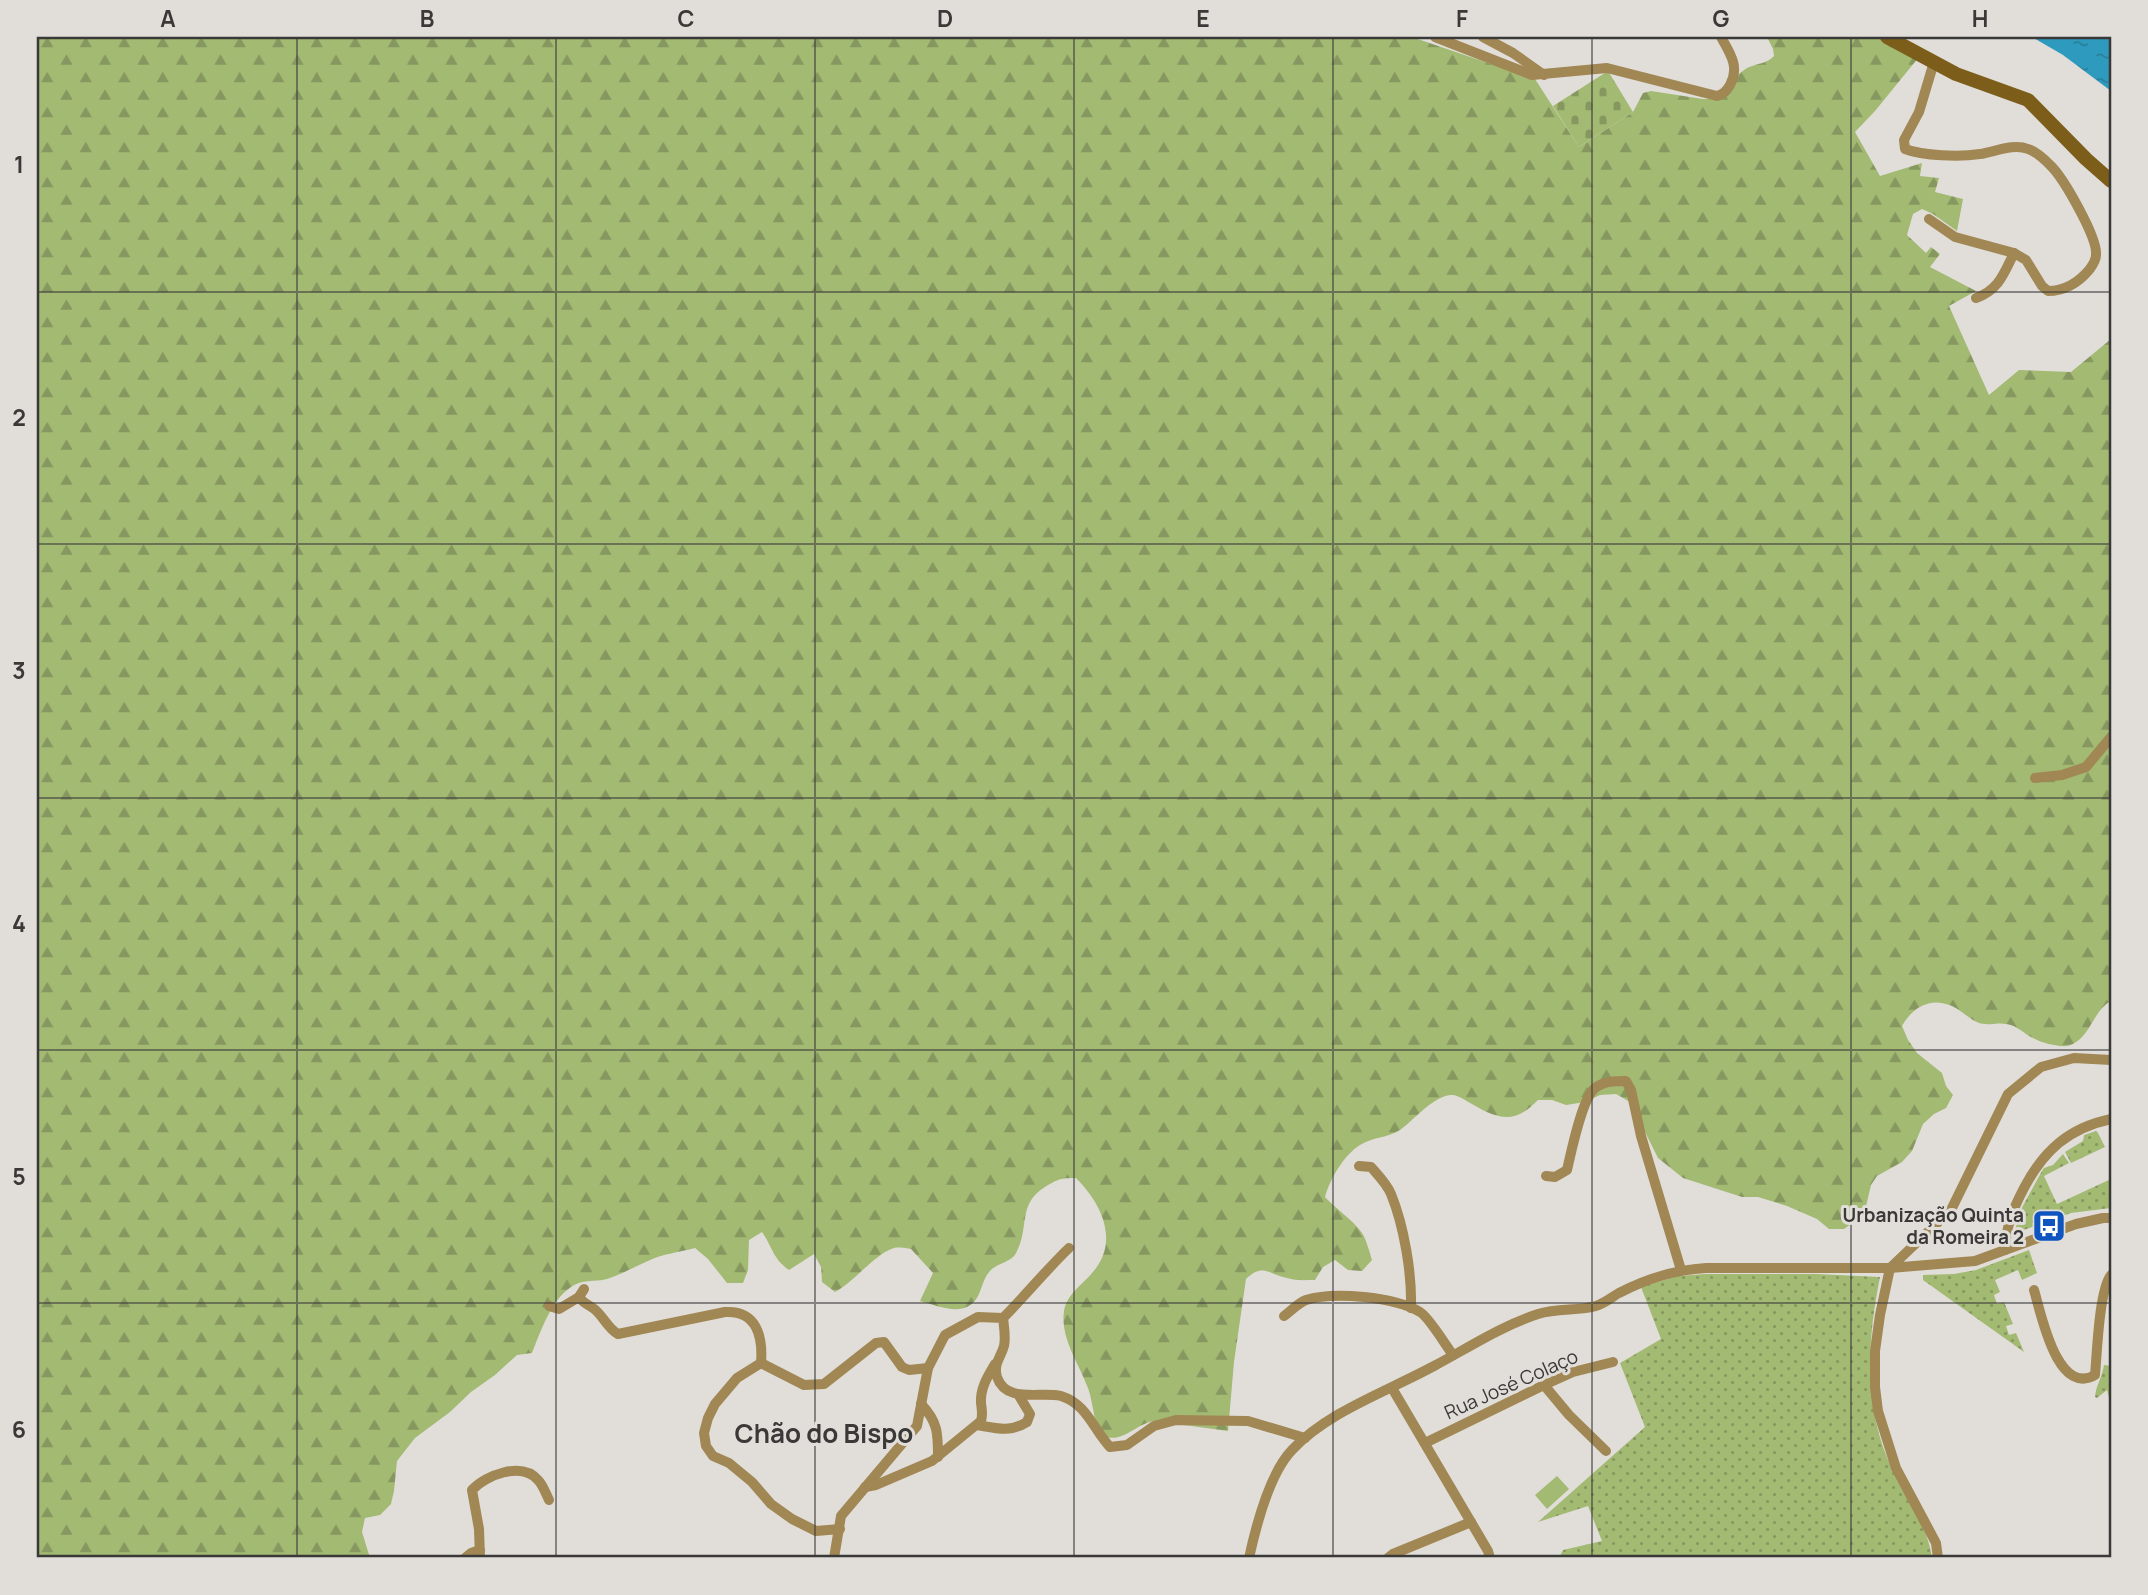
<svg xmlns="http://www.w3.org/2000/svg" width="2148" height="1595" viewBox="0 0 2148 1595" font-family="Manrope,sans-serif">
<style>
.grass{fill:url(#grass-dots)}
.forest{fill:url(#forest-firs)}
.cemetery{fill:url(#cemetery-stones)}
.pitch{fill:#a3ba73}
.water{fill:url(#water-ripples)}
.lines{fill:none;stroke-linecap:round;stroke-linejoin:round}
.minor{stroke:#a18754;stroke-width:10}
.secondary{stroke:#7c5e1a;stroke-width:14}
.grid{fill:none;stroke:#3a3938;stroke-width:2;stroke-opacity:0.55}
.labels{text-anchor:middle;stroke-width:6;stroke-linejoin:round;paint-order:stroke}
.poi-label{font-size:19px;font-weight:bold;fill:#3a3938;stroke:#e1deda;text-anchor:end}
.street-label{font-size:19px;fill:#3a3938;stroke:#e1deda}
.district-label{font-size:26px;font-weight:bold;fill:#3a3938;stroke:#e1deda}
.neatline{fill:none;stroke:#3a3938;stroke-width:2.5}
.grid-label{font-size:23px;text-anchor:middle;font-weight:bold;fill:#3a3938}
</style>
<defs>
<pattern id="grass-dots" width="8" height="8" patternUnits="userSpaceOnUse" patternTransform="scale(1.75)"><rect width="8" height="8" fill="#a3ba73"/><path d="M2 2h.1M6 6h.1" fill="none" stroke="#86985f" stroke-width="1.8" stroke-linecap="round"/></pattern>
<pattern id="forest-firs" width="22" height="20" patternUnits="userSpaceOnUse" patternTransform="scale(1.75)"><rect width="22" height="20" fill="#a3ba73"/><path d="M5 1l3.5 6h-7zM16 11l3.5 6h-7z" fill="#86985f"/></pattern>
<pattern id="cemetery-stones" width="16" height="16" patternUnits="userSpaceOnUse" patternTransform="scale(1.75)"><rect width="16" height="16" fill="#a3ba73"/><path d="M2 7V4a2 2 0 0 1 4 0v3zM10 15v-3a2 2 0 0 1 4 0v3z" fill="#86985f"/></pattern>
<pattern id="water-ripples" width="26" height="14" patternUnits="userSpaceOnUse" patternTransform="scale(1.75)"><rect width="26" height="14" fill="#2e9bbe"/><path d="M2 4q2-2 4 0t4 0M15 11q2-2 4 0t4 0" fill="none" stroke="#287f9b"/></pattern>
</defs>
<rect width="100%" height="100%" fill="#e1deda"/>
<g class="grass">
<path d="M2096 1131 2098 1133 2105 1147 2071 1163 2065 1152 2083 1141 2084 1135Z"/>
<path d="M2063 1154 2069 1163 2044 1176 2057 1204 2111 1179V1208L2071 1213 2021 1231 2016 1227 2019 1213 2042 1171 2044 1168 2053 1165Z"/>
<path d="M2029 1250 2037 1273 2022 1280 2018 1270 1995 1280 2000 1292 1994 1295 1997 1304 2004 1302 2013 1324 2006 1326 2009 1335 2016 1333 2024 1352 1923 1280V1275L1954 1274 1976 1270Z"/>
<path d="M1706 1274H1816L1880 1277C1867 1342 1863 1410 1893 1471 1906 1500 1928 1526 1932 1558H1559L1563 1550 1602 1541 1588 1506 1538 1522 1645 1427 1620 1363 1661 1339 1641 1287 1678 1276Z"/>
<path d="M2104 1365 2111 1366V1406L2107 1390 2097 1398 2095 1397C2096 1385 2102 1378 2104 1365Z"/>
</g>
<path class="forest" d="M37 37H1412L1535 79 1579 147 1633 112 1643 93 1651 91 1703 99H1719C1727 89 1736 74 1747 68 1757 63 1767 64 1774 56L1773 49 1767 37H1879L1919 57 1875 111 1855 132 1880 176 1922 163 1920 176 1939 178 1935 192 1963 199 1957 231 1933 214 1922 209 1913 214 1907 235 1926 253 1931 247 1940 254 1930 267 1976 291 1949 306 1989 395 2019 370 2071 372 2111 339V1001C2092 1011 2090 1041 2067 1046 2059 1047 2042 1043 2035 1039 2025 1035 2017 1025 2006 1024 1997 1022 1989 1026 1979 1023 1969 1019 1961 1010 1952 1006 1930 996 1912 1008 1902 1026L1908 1040 1917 1053 1942 1073 1946 1086 1953 1095 1946 1108 1934 1114 1923 1124 1912 1151 1902 1162 1877 1176 1871 1185 1864 1215 1844 1229H1829L1817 1219 1787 1206 1758 1197H1742L1683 1178 1658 1158 1630 1102 1616 1094 1600 1095 1585 1102 1566 1105 1552 1100H1538C1515 1124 1499 1120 1472 1104 1466 1101 1460 1096 1453 1095 1435 1094 1414 1120 1400 1130 1388 1138 1372 1137 1360 1145 1344 1155 1330 1179 1325 1197 1336 1209 1353 1220 1362 1233 1367 1241 1369 1251 1372 1260L1362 1271 1348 1270 1335 1260 1323 1267 1315 1280C1305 1280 1296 1281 1287 1278 1268 1274 1263 1263 1246 1279L1234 1362 1228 1431 1154 1421C1136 1424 1124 1442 1106 1437 1102 1430 1095 1422 1094 1414 1092 1405 1091 1396 1088 1388 1079 1364 1060 1338 1064 1311 1067 1294 1082 1285 1092 1273 1120 1242 1102 1204 1076 1178 1061 1178 1058 1179 1045 1187 1017 1204 1030 1228 1016 1253 1012 1262 997 1263 990 1271 984 1277 982 1288 978 1296 966 1319 939 1306 920 1301L933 1273 911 1249C906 1248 898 1247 894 1248 876 1253 854 1282 835 1292L822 1282 821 1267 814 1254 789 1270C773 1259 773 1248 762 1232L749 1240 748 1270 743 1283H727L708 1259 695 1248C680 1252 662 1254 648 1261 634 1267 622 1274 607 1279 595 1282 582 1279 571 1287 551 1300 541 1331 532 1353L517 1355 495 1375 471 1392 450 1412 415 1438 397 1461 394 1491 391 1504 380 1515 365 1518 362 1532 370 1558H37Z"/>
<path class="cemetery" d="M1608 71 1633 112 1579 147 1553 106Z"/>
<path class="pitch" d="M1557 1476 1569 1489 1547 1509 1535 1495Z"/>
<path class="water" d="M2032 37H2111V91L2063 55Z"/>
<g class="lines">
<g class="minor">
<path d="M1435 37 1532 75 1607 68 1717 96C1723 94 1726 92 1730 85 1740 67 1730 53 1721 37"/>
<path d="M1483 37 1513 53 1544 75"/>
<path d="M1929 219 1955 237 2014 253 2026 260 2042 286 2048 291C2065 291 2078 283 2089 270 2092 266 2096 261 2096 255 2098 238 2063 177 2050 165 2045 160 2035 151 2028 149 2014 143 1994 152 1980 154 1960 157 1923 156 1905 149L1904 140 1919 112 1934 62"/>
<path d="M1976 298C1999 290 2004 273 2014 253"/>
<path d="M2035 778 2062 775 2086 767 2111 737"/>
<path d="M1359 1166 1371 1167C1378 1175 1387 1184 1391 1194 1404 1226 1412 1273 1411 1308"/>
<path d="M1546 1176 1555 1177 1567 1170C1571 1153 1582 1098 1595 1088 1604 1081 1616 1081 1626 1081L1631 1090 1641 1136 1681 1270"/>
<path d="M2005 1250C2006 1226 2013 1209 2024 1188 2044 1150 2069 1128 2111 1119"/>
<path d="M584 1289 579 1297C583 1303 587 1304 593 1308 603 1315 607 1328 618 1334L725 1312C757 1310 763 1337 761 1363"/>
<path d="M2034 1290C2041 1313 2057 1397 2095 1375 2097 1354 2099 1290 2111 1275"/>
<path d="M549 1306 559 1309 579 1297"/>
<path d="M1284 1316C1291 1311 1298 1303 1306 1300 1334 1291 1395 1297 1420 1312 1429 1317 1446 1346 1453 1355"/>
<path d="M1003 1318C1026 1295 1046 1270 1069 1248"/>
<path d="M1544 1385 1569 1415 1606 1451"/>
<path d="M1392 1388 1488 1551 1490 1558"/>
<path d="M921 1404C938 1422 938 1433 938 1457"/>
<path d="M977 1425C995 1428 1010 1433 1027 1422L1030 1414 1018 1394"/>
<path d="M1425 1443 1544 1385 1573 1372 1613 1362"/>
<path d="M865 1487 876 1485 932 1461 981 1421C983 1414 982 1411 981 1403 980 1388 988 1376 995 1364"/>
<path d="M840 1529 816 1531 792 1519 771 1504 752 1482 729 1463 713 1456 706 1446 704 1433 708 1418 715 1404 737 1378 761 1363 804 1385 824 1384 876 1343 884 1342 902 1367 909 1370 928 1368"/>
<path d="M465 1558 471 1553 480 1550"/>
<path d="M480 1558 479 1529 472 1490C486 1475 522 1461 538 1480 543 1485 546 1494 549 1500"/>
<path d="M834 1558 841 1516 917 1426 928 1368 945 1335 978 1317 1003 1318C1004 1327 1006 1337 1004 1346 1001 1357 993 1364 997 1377 1006 1404 1041 1391 1061 1396 1087 1404 1093 1429 1110 1447L1127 1445 1154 1426 1176 1420 1248 1421 1305 1438"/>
<path d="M1249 1558C1256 1526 1269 1474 1292 1450 1327 1412 1388 1391 1434 1366 1468 1348 1501 1326 1538 1314 1557 1308 1579 1311 1596 1306 1605 1303 1612 1297 1619 1293 1648 1278 1674 1270 1706 1268H1890L1975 1261 2076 1224 2103 1218H2111"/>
<path d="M1388 1558 1393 1554 1471 1522"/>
<path d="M1938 1558 1936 1543 1896 1468 1878 1411 1875 1387V1351L1880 1315 1890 1268 1951 1210 2008 1094 2041 1067 2074 1058 2111 1060"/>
</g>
<path class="secondary" d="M1887 37 1956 74 2028 100 2086 159 2111 181"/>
</g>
<path class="grid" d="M297 37V1558M556 37V1558M815 37V1558M1074 37V1558M1333 37V1558M1592 37V1558M1851 37V1558M37 292H2111M37 544H2111M37 798H2111M37 1050H2111M37 1303H2111"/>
<defs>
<symbol id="bus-square" viewBox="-11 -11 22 22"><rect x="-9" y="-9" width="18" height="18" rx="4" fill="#0f55bf" stroke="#e1deda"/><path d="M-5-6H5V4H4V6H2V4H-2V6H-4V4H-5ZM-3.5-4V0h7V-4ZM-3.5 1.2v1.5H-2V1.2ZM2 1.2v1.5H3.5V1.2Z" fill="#fff"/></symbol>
</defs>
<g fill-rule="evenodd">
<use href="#bus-square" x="2030" y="1207" width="38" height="38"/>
</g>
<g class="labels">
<g class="poi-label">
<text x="2024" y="1222">Urbanização Quinta<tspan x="2024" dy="22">da Romeira 2</tspan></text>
</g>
<g class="street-label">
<text transform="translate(1511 1384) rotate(-24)" y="7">Rua José Colaço</text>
</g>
<g class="district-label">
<text x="824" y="1443">Chão do Bispo</text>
</g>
</g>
<rect width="2148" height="1595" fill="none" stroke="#e1deda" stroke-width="77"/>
<rect x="38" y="38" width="2072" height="1518" class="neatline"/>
<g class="grid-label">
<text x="168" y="27">A</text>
<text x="427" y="27">B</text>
<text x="686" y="27">C</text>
<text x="945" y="27">D</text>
<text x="1203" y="27">E</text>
<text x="1462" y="27">F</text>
<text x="1721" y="27">G</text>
<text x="1980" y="27">H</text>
<text x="19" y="173">1</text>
<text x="19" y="426">2</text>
<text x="19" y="679">3</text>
<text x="19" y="932">4</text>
<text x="19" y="1185">5</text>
<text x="19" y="1438">6</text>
</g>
</svg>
